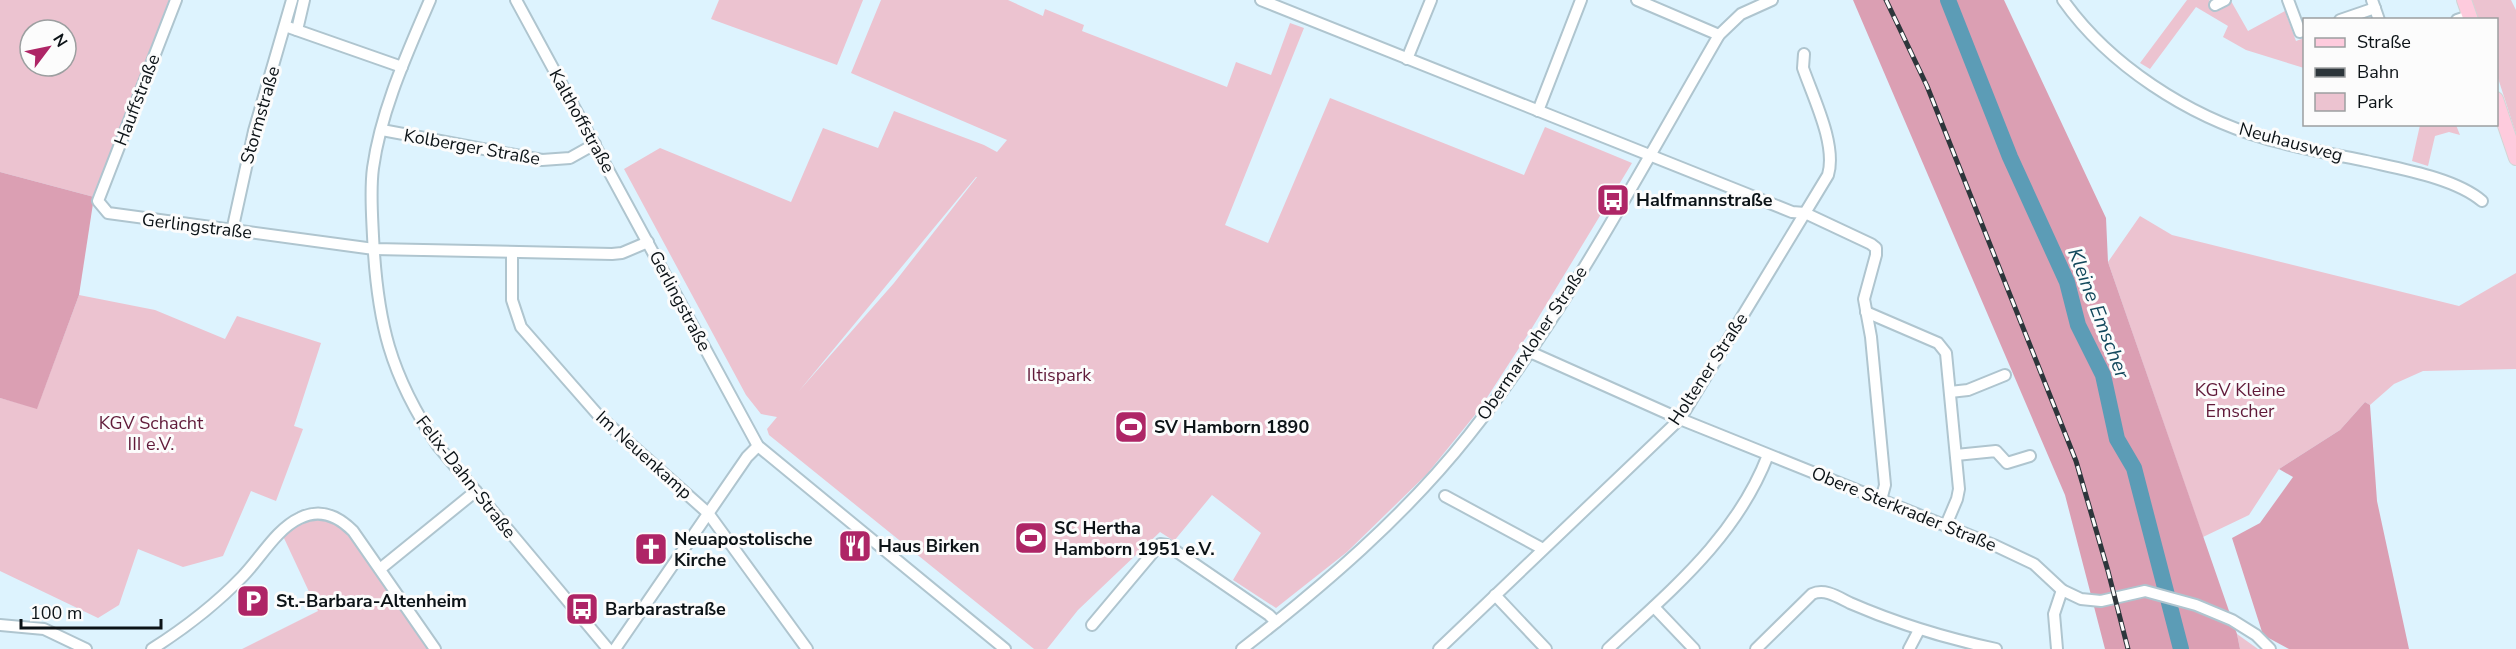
<svg xmlns="http://www.w3.org/2000/svg" width="2516" height="649" viewBox="0 0 2516 649" font-family="'Nunito Sans',sans-serif">
<style>
.green{fill:#ecc3d0;fill-rule:evenodd}
.forest{fill:#db9fb3}
.lines{fill:none;stroke-linecap:round;stroke-linejoin:round}
.river{stroke:#5c9cb6;stroke-width:16}
.minor-casing{stroke:#afc5cf;stroke-width:14}
.major-casing{stroke:#d3d5d5;stroke-width:16}
.minor{stroke:#fff;stroke-width:10}
.major{stroke:#fecbdd;stroke-width:14}
.rail-casing{stroke:#2d363b;stroke-width:5}
.rail{stroke:#fcfcfc;stroke-width:3;stroke-dasharray:9;stroke-linecap:butt}
.labels{text-anchor:middle;stroke-width:6;stroke-linejoin:round;paint-order:stroke}
.street-label{font-size:18px;fill:#0c1317;stroke:#fcfcfc}
.poi-label{font-size:18px;font-weight:bold;fill:#0c1317;stroke:#fcfcfc;text-anchor:start}
.park-label{font-size:18px;fill:#601a39;stroke:#fcfcfc}
.water-label{font-size:20px;font-style:italic;fill:#12485c;stroke:#fcfcfc}
</style>
<rect width="100%" height="100%" fill="#ddf3fe"/>
<g class="green">
<path d="M0 0H169L94 197 0 172ZM30 30H66V66H30Z"/>
<path d="M719 0H863L837 65 711 19Z"/>
<path d="M881 0H1008L1043 16 1045 9 1084 25 1082 31 1227 87 1236 62 1271 75 1290 23 1304 28 1225 225 1268 243 1330 98 1524 175 1545 127 1632 163 1532 328 1479 410 1427 474 1347 552 1276 608 1233 580 1261 533 1212 495 1174 541 1160 532 1078 610 1047 649H1034L769 435 767 429 777 417 761 414 746 395 624 169 660 148 791 202 823 128 878 148 894 111 984 145 997 152 1007 140 851 73ZM977 177 894 283 799 391 976 177Z"/>
<path d="M2187 0H2209L2215 9 2231 1 2248 31 2285 11 2296 41 2304 38V68L2246 50 2223 37 2228 26 2196 7 2150 69 2140 63Z"/>
<path d="M2471 0H2511L2516 10V134L2497 75 2496 20 2478 19Z"/>
<path d="M2420 125H2456L2460 135 2449 132 2435 136 2428 166 2412 161Z"/>
<path d="M2140 216 2172 235 2459 306 2516 273V369L2423 371 2394 384 2370 405 2365 402 2340 430 2279 469 2249 515 2203 537 2108 262Z"/>
<path d="M79 295 155 310 225 339 237 316 321 343 294 426 303 429 276 501 251 491 223 556 183 567 138 549 119 605 98 618 0 571V398L37 408Z"/>
<path d="M325 518 339 523 358 544 432 649H242L318 611 283 536C294 523 308 519 325 518Z"/>
<path d="M2237 634 2258 649H2240Z"/>
</g>
<g class="forest">
<path d="M1853 0H2004L2106 218 2108 262 2237 634 2240 649H2105L2065 495Z"/>
<path d="M0 172 94 197 79 295 37 409 0 398Z"/>
<path d="M2365 402 2370 405 2377 501 2409 649H2289L2263 635 2232 538 2260 523 2293 477 2279 469 2340 430Z"/>
</g>
<g class="lines">
<path class="river" d="M1948 0 2010 157 2067 282 2078 325 2103 375 2117 439 2134 468 2181 649"/>
<defs>
<g id="minor">
<path d="M176 0 98 201 108 213 374 249 612 254 622 253 648 242"/>
<path d="M430 0C407 54 381 110 373 168 370 190 372 214 373 236 377 322 390 375 438 446L608 649"/>
<path d="M516 0 758 446 1005 649"/>
<path d="M1261 0 1792 212 1805 213 1871 244 1876 248V255L1864 299 1871 337 1885 485 1881 500"/>
<path d="M1637 0 1719 35"/>
<path d="M2063 0C2109 65 2188 116 2264 138 2297 148 2332 154 2366 161 2401 169 2455 178 2482 201"/>
<path d="M2288 0 2300 32 2304 31"/>
<path d="M2372 0 2379 20"/>
<path d="M2215 5 2225 0"/>
<path d="M2340 20 2375 8"/>
<path d="M2457 20 2469 16"/>
<path d="M285 26 402 67"/>
<path d="M297 30 304 0"/>
<path d="M1407 59 1431 0"/>
<path d="M1538 111 1581 0"/>
<path d="M382 130 542 160 570 158 595 144"/>
<path d="M232 231 254 131 292 0"/>
<path d="M512 252V300L521 327 599 416 708 513 807 649"/>
<path d="M1866 312 1938 343 1946 353 1959 489 1957 499 1946 525"/>
<path d="M1530 352 1680 419 1996 546 2034 564 2062 590 2081 599 2101 601 2145 591 2196 605 2232 620 2256 635 2270 649"/>
<path d="M1950 392 1968 390 2005 375"/>
<path d="M1956 455 1996 451 2007 463 2030 456"/>
<path d="M1445 496 1543 549"/>
<path d="M380 569 476 491"/>
<path d="M1495 595 1546 649"/>
<path d="M1654 607 1694 649"/>
<path d="M0 625 44 629 86 649"/>
<path d="M1092 625 1160 544 1167 545 1269 615 1276 622"/>
<path d="M152 649C185 628 215 605 242 577 260 559 276 529 300 518 320 508 338 516 353 531L435 649"/>
<path d="M615 649 747 457 758 446"/>
<path d="M1242 649C1323 586 1405 516 1469 435 1567 311 1640 171 1719 35L1741 14 1772 0"/>
<path d="M1439 649 1680 419 1828 175C1837 145 1813 97 1803 68L1804 54"/>
<path d="M1608 649C1671 590 1736 538 1768 455"/>
<path d="M1756 649 1812 594C1825 588 1838 597 1850 603 1898 624 1945 638 1996 649"/>
<path d="M1909 649 1919 630"/>
<path d="M2057 649 2054 614 2062 590"/>
</g>
<g id="major">
<path d="M2464 0 2471 20"/>
<path d="M2496 99 2516 158"/>
</g>
</defs>
<use href="#minor" class="minor-casing"/>
<use href="#major" class="major-casing"/>
<use href="#minor" class="minor"/>
<use href="#major" class="major"/>
<defs>
<path id="rail" d="M1886 0 1927 86 2076 461 2108 571 2128 649"/>
</defs>
<use href="#rail" class="rail-casing"/>
<use href="#rail" class="rail"/>
</g>
<defs>
<symbol id="bus-square" viewBox="-11 -11 22 22"><rect x="-9" y="-9" width="18" height="18" rx="4" fill="#ae2566" stroke="#fcfcfc"/><path d="M-5-6H5V4H4V6H2V4H-2V6H-4V4H-5ZM-3.5-4V0h7V-4ZM-3.5 1.2v1.5H-2V1.2ZM2 1.2v1.5H3.5V1.2Z" fill="#fff"/></symbol>
<symbol id="stadium-square" viewBox="-11 -11 22 22"><rect x="-9" y="-9" width="18" height="18" rx="4" fill="#ae2566" stroke="#fcfcfc"/><path d="M0-5a6.5 5 0 1 0 0 10a6.5 5 0 1 0 0-10ZM-3.5-1.8h7v3.6h-7Z" fill="#fff"/></symbol>
<symbol id="restaurant-square" viewBox="-11 -11 22 22"><rect x="-9" y="-9" width="18" height="18" rx="4" fill="#ae2566" stroke="#fcfcfc"/><path d="M-5-6h1v4h1v-4h1v4h1v-4h1v5L-1.5 .5V6h-2V.5L-5-1ZM5-6V6H3V1.5H1.5Q1.5-4 5-6Z" fill="#fff"/></symbol>
<symbol id="church-square" viewBox="-11 -11 22 22"><rect x="-9" y="-9" width="18" height="18" rx="4" fill="#ae2566" stroke="#fcfcfc"/><path d="M-1.2-6h2.4v3.5h3.3v2.4h-3.3V6h-2.4V-.1h-3.3v-2.4h3.3Z" fill="#fff"/></symbol>
<symbol id="parking-square" viewBox="-11 -11 22 22"><rect x="-9" y="-9" width="18" height="18" rx="4" fill="#ae2566" stroke="#fcfcfc"/><path d="M-3.5-5.5H1a3.5 3.5 0 0 1 0 7H-1V5.5H-3.5ZM-1-3.4V-.6H.8a1.4 1.4 0 0 0 0-2.8Z" fill="#fff"/></symbol>
</defs>
<g fill-rule="evenodd">
<use href="#bus-square" x="1594" y="181" width="38" height="38"/>
<use href="#stadium-square" x="1112" y="408" width="38" height="38"/>
<use href="#stadium-square" x="1012" y="519" width="38" height="38"/>
<use href="#restaurant-square" x="836" y="527" width="38" height="38"/>
<use href="#church-square" x="632" y="530" width="38" height="38"/>
<use href="#parking-square" x="234" y="582" width="38" height="38"/>
<use href="#bus-square" x="563" y="590" width="38" height="38"/>
</g>
<g class="labels">
<g class="street-label">
<text transform="translate(137 100) rotate(-69)" y="6">Hauffstraße</text>
<text transform="translate(260 115) rotate(-74)" y="6">Stormstraße</text>
<text transform="translate(582 121) rotate(61)" y="6">Kalthoffstraße</text>
<text transform="translate(2291 142) rotate(15)" y="6">Neuhausweg</text>
<text transform="translate(472 147) rotate(10)" y="6">Kolberger Straße</text>
<text transform="translate(197 226) rotate(7)" y="6">Gerlingstraße</text>
<text transform="translate(680 301) rotate(62)" y="6">Gerlingstraße</text>
<text transform="translate(1532 343) rotate(-56)" y="6">Obermarxloher Straße</text>
<text transform="translate(1708 369) rotate(-57)" y="6">Holtener Straße</text>
<text transform="translate(644 455) rotate(42)" y="6">Im Neuenkamp</text>
<text transform="translate(466 477) rotate(52)" y="6">Felix-Dahn-Straße</text>
<text transform="translate(1904 509) rotate(22)" y="6">Obere Sterkrader Straße</text>
</g>
<g class="poi-label">
<text x="1636" y="206">Halfmannstraße</text>
<text x="1154" y="433">SV Hamborn 1890</text>
<text x="1054" y="534">SC Hertha<tspan x="1054" dy="21">Hamborn 1951 e.V.</tspan></text>
<text x="674" y="545">Neuapostolische<tspan x="674" dy="21">Kirche</tspan></text>
<text x="878" y="552">Haus Birken</text>
<text x="276" y="607">St.-Barbara-Altenheim</text>
<text x="605" y="615">Barbarastraße</text>
</g>
<g class="park-label">
<text x="1059" y="381">Iltispark</text>
<text x="2240" y="396">KGV Kleine<tspan x="2240" dy="21">Emscher</tspan></text>
<text x="151" y="429">KGV Schacht<tspan x="151" dy="21">III e.V.</tspan></text>
</g>
<g class="water-label">
<text transform="translate(2099 313) rotate(69)" y="7">Kleine Emscher</text>
</g>
</g>
<rect x="2303" y="18" width="195" height="108" fill="#fcfcfc" stroke="#9c9fa0" stroke-width="1.5"/>
<rect x="2315" y="38" width="30" height="9" fill="#fecbdd" stroke="#9c9fa0" stroke-width="1.5"/>
<text x="2357" y="48" font-size="18" fill="#0c1317">Straße</text>
<rect x="2315" y="68" width="30" height="9" fill="#2d363b" stroke="#9c9fa0" stroke-width="1.5"/>
<text x="2357" y="78" font-size="18" fill="#0c1317">Bahn</text>
<rect x="2315" y="93" width="30" height="18" fill="#ecc3d0" stroke="#9c9fa0" stroke-width="1.5"/>
<text x="2357" y="108" font-size="18" fill="#0c1317">Park</text>
<g transform="translate(48 48) rotate(58)"><circle r="28" fill="#fcfcfc" stroke="#9c9fa0" stroke-width="1.5"/>
<path d="M0-4.5L10 22L0 15L-10 22Z" fill="#ae2566"/>
<text y="-9" font-size="16" font-weight="bold" text-anchor="middle" fill="#0c1317">N</text>
</g>
<path d="M21 619v9h140v-9" fill="none" stroke="#0c1317" stroke-width="3"/>
<text x="30" y="619" font-size="18" fill="#0c1317" stroke="#fcfcfc" stroke-width="4.5" paint-order="stroke">100 m</text>
</svg>
